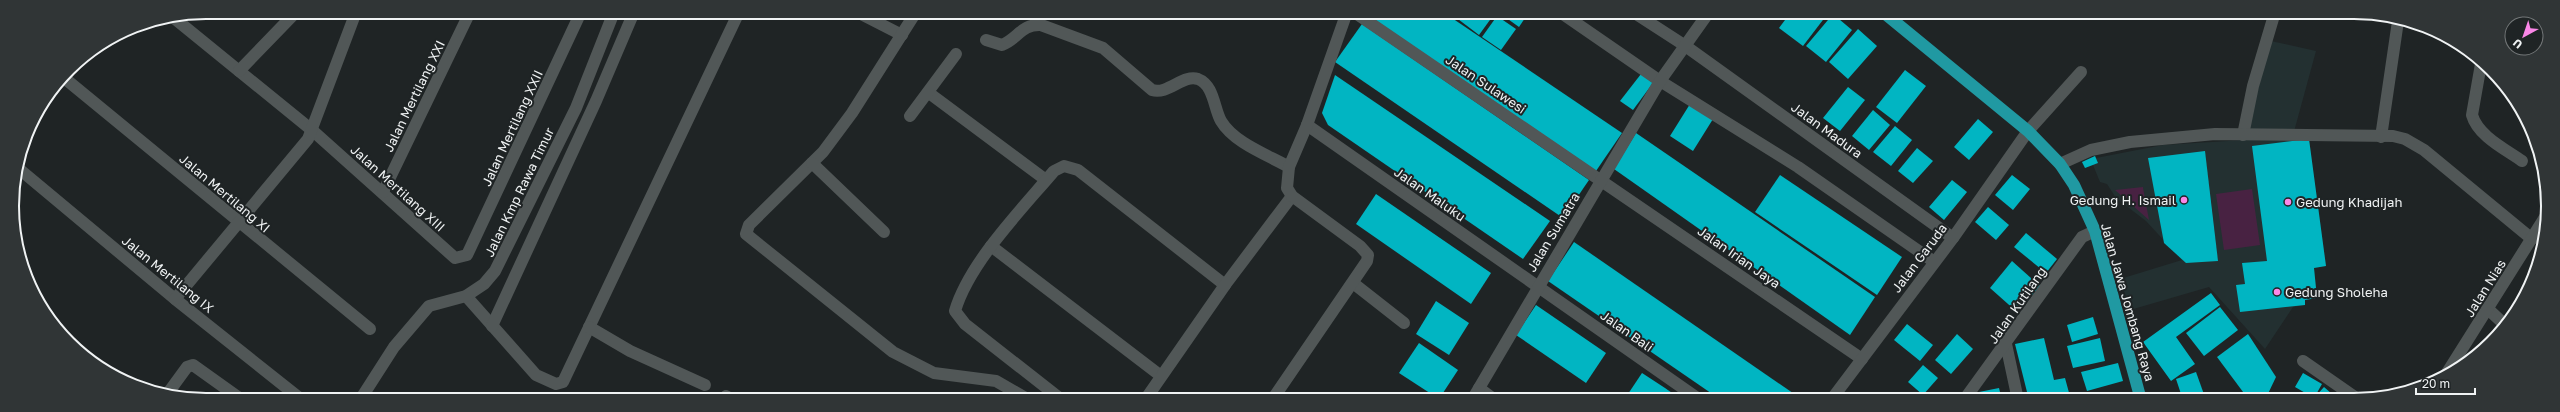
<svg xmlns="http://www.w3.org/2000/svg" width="2560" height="412" viewBox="0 0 2560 412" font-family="'Golos Text',sans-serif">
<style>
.built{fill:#233031}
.green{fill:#482242}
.building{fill:#01b5c2}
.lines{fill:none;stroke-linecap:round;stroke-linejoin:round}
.minor{stroke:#515757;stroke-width:12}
.major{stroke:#2099a2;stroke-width:12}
.poi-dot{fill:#fa87e7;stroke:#1f2425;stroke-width:1.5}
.labels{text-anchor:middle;stroke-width:4;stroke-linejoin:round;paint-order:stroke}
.street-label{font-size:13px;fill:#f0f3f4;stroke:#1f2425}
.poi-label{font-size:13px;fill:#f0f3f4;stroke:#1f2425;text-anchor:start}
.rim{fill:none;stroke:#f0f3f4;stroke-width:2}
</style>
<rect width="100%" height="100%" fill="#1f2425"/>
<path class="built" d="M2271 41 2316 51 2292 139H2309L2326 266 2314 268 2317 298 2305 300V305L2293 307 2265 349 2209 287 2130 310 2120 279 2182 260 2146 221 2116 198 2107 184 2100 182 2093 165 2085 168 2082 162 2095 156 2096 158 2163 145 2244 140Z"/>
<g class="green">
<path d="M2143 187V188L2149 220 2115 190Z"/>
<path d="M2252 189 2260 245 2224 250 2216 194Z"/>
</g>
<g class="building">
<path d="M1363 12H1443L1622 133 1596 171Z"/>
<path d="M1458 12H1493L1495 13 1479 35 1454 16Z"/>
<path d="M1498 12H1529L1519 27Z"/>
<path d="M1665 12H1679L1673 19Z"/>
<path d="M1791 12H1829L1803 46 1779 28Z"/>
<path d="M1833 14 1852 30 1826 62 1806 46Z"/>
<path d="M1497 16 1516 29 1501 50 1482 37Z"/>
<path d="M1362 24 1589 180 1563 218 1335 62Z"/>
<path d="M1858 29 1877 46 1848 79 1829 62Z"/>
<path d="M1905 70 1926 86 1897 123 1876 107Z"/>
<path d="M1641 74 1653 83 1633 110 1620 101Z"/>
<path d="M1335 75 1550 221 1523 259 1328 125 1322 113Z"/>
<path d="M1848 87 1865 100 1840 131 1823 118Z"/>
<path d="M1690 104 1713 119 1693 151 1670 136Z"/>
<path d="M1873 110 1890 125 1869 150 1852 136Z"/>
<path d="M1978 119 1993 132 1969 160 1954 147Z"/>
<path d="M1895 126 1912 140 1891 166 1873 152Z"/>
<path d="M1636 133 1875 297 1850 335 1614 169Z"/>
<path d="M2309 139 2326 266 2314 268 2317 298 2305 300V305L2240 312 2236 285 2245 284 2242 263 2267 261 2252 146Z"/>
<path d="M1917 148 1933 161 1913 183 1898 171Z"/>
<path d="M2205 151 2218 261 2186 263 2164 243 2148 158Z"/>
<path d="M2095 156 2098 163 2085 168 2082 162Z"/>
<path d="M1780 175 1902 257 1877 295 1755 212Z"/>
<path d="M2012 175 2030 189 2013 210 1995 195Z"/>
<path d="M1952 180 1967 192 1944 220 1929 207Z"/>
<path d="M1376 194 1491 273 1471 304 1356 224Z"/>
<path d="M1988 207 2009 225 1996 240 1975 222Z"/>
<path d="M2026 233 2057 259 2046 273 2014 247Z"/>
<path d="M1574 242 1803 400H1721L1548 281Z"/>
<path d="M2012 261 2040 286 2017 312 1990 288Z"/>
<path d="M2211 293 2220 305 2176 337 2195 364 2171 381 2143 342Z"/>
<path d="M1436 301 1469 323 1449 355 1416 334Z"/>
<path d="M1536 305 1606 353 1586 383 1516 335Z"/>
<path d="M2220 307 2238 330 2204 356 2186 333Z"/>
<path d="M2093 317 2098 334 2072 342 2067 325Z"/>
<path d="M1907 324 1933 345 1920 361 1894 340Z"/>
<path d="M1957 334 1973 349 1951 374 1935 360Z"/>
<path d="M2248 334 2276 377 2265 400H2249L2217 357Z"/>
<path d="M2044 338 2054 380 2065 378 2071 400H2029L2015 344Z"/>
<path d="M2100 338 2105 361 2073 368 2067 346Z"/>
<path d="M1419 343 1458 370 1439 399 1399 373Z"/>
<path d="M2118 363 2123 381 2087 391 2081 372Z"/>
<path d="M1923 365 1938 378 1923 395 1908 382Z"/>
<path d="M2196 372 2206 400H2183L2176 379Z"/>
<path d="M1642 373 1665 388 1682 400H1624Z"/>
<path d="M2303 373 2322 384 2314 398 2324 387 2339 400H2313L2314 398 2295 387Z"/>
<path d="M1999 388 2002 400H1981L1979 392Z"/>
</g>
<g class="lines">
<g class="minor">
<path d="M857 12 902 35"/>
<path d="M916 12 852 113 823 152 749 225 746 234 893 352 934 373 996 381 1029 400"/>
<path d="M1354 12 1862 359"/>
<path d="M1560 12 1660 81 1798 167 1933 261"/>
<path d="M1633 12 1684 45 1953 238"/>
<path d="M174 18 313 131 455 258 467 255 581 12"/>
<path d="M986 40 1002 45C1019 38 1021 24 1041 25L1103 48 1152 90C1168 95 1183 74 1198 79 1214 85 1214 109 1221 121 1234 143 1268 155 1289 167"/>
<path d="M2481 64 2472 115C2478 136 2505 149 2522 161"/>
<path d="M239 71 296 12"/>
<path d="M63 77 370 329"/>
<path d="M929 93 1046 180"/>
<path d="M910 116 956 54"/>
<path d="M1307 125 1700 400"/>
<path d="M2243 135 2253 86 2275 12"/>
<path d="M2381 137 2398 21"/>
<path d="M812 163 884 232"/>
<path d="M2060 164 2091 150 2130 142 2215 134 2393 136 2405 139 2424 150 2532 239"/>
<path d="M18 168 175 299 302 400"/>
<path d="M383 192 470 12"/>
<path d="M991 246 1161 376"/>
<path d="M1353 283 1404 323"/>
<path d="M466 296 536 375 556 384 563 382 739 12"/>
<path d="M175 299 308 139 356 12"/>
<path d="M2489 310 2504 324"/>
<path d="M492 326 596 101 634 12"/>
<path d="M589 327 630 351 705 385"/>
<path d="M2006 344 2018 400"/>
<path d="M2303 361 2359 400"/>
<path d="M2445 376 2547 214"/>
<path d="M1479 388 1495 400"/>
<path d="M168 393 187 367 193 365 242 400"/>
<path d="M360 400 394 347 429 306 466 296 484 284 495 271 576 108 614 12"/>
<path d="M724 400 726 396 732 400"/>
<path d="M1062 400 965 324 955 311C969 263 1021 210 1054 171L1064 166 1078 170 1225 285"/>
<path d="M1145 400 1225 285 1292 196"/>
<path d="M1272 400 1367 261 1368 255 1360 246 1292 196 1287 188 1289 167 1307 125 1347 12"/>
<path d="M1472 400 1660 81 1709 12"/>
<path d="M1831 400 1953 238 2028 131 2081 72"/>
<path d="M1964 400 2082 237 2095 231"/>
</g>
<path class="major" d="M1883 12 2028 131 2060 164 2074 185 2095 231 2141 400"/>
</g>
<g class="poi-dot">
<circle cx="2184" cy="200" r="4"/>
<circle cx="2288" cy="202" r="4"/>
<circle cx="2277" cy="292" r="4"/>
</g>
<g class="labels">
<g class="street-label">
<text transform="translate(1486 84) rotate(34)" y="5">Jalan Sulawesi</text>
<text transform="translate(414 96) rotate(-64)" y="5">Jalan Mertilang XXI</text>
<text transform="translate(512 128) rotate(-65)" y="5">Jalan Mertilang XXII</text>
<text transform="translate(1827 130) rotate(36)" y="5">Jalan Madura</text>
<text transform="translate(398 188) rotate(42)" y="5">Jalan Mertilang XIII</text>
<text transform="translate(519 192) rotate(-64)" y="5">Jalan Kmp Rawa Timur</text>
<text transform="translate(225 193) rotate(40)" y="5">Jalan Mertilang XI</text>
<text transform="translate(1430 194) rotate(35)" y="5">Jalan Maluku</text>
<text transform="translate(1553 232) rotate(-59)" y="5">Jalan Sumatra</text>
<text transform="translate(1739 257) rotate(35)" y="5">Jalan Irian Jaya</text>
<text transform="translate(1919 258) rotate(-53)" y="5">Jalan Garuda</text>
<text transform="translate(168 274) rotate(39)" y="5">Jalan Mertilang IX</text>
<text transform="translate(2485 288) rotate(-58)" y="5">Jalan Nias</text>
<text transform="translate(2128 302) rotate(74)" y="5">Jalan Jawa Jombang Raya</text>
<text transform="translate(2017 305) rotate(-55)" y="5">Jalan Kutilang</text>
<text transform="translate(1627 331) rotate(35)" y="5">Jalan Bali</text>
</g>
<g class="poi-label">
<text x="2176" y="205" text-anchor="end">Gedung H. Ismail</text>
<text x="2296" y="207">Gedung Khadijah</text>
<text x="2285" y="297">Gedung Sholeha</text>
</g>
</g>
<path d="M0 0H2560V412H0ZM206 19H2354A187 187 0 0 1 2541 206V206A187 187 0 0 1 2354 393H206A187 187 0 0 1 19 206V206A187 187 0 0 1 206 19Z" fill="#303536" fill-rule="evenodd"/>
<path class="rim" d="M206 19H2354A187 187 0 0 1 2541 206V206A187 187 0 0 1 2354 393H206A187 187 0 0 1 19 206V206A187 187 0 0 1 206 19Z"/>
<g transform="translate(2524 36) rotate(220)"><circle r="19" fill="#1f2425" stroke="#737778"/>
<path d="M0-3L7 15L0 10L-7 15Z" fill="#fa87e7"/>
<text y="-6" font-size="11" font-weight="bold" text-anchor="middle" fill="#f0f3f4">U</text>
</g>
<path d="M2416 388v6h59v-6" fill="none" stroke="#f0f3f4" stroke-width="2"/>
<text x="2422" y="388" font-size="12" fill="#f0f3f4" stroke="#1f2425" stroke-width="3" paint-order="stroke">20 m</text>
</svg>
